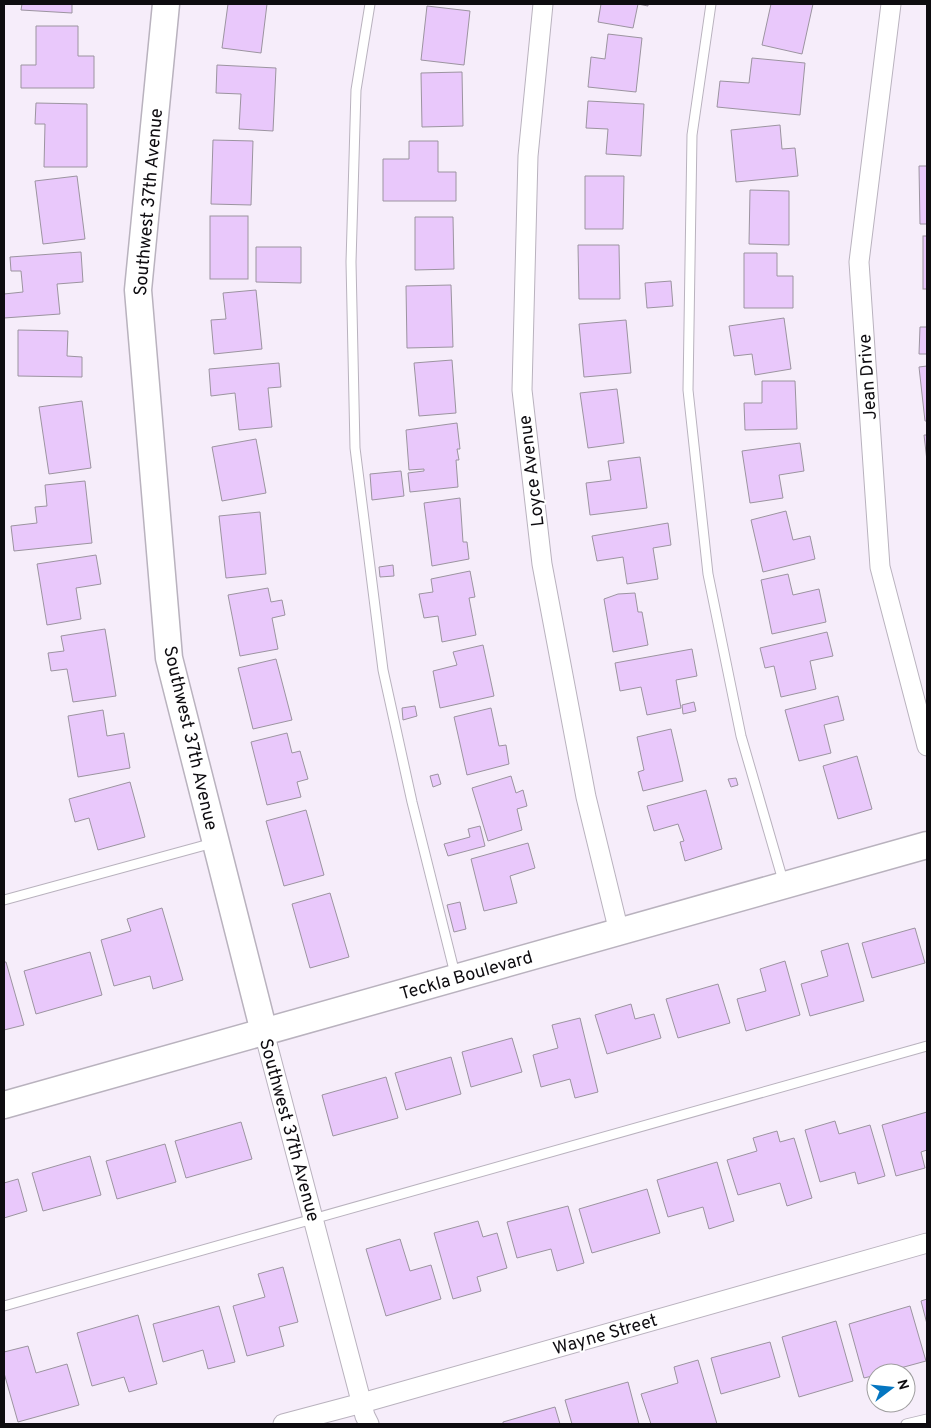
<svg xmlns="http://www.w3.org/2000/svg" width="931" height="1428" viewBox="0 0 931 1428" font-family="Overpass,sans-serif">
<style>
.building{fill:#e9c8fb;stroke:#9c94a0}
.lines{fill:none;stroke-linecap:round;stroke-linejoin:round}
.lane-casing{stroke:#b9b2be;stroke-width:11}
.street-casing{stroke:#b9b2be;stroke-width:21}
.secondary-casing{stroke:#b9b2be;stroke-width:29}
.lane{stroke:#fff;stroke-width:9}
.street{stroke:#fff;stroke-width:19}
.secondary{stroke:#fff;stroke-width:26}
.labels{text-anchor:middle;stroke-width:4;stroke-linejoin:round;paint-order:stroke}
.street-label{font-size:18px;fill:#0e0c10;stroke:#fff}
</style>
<rect width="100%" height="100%" fill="#f6edfa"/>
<g class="building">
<path d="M22 4H72V13L21 10Z"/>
<path d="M228 4H267L261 53 222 48Z"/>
<path d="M601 4H648V6L638 4 633 28 598 22Z"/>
<path d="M771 4H813L802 54 762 45Z"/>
<path d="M427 6 470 11 464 65 421 60Z"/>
<path d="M36 26H78V56H94V88H21V65H36Z"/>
<path d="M608 34 642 38 636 92 588 87 591 57 605 59Z"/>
<path d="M752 58 805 63 800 115 717 107 720 81 749 83Z"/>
<path d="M217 65 276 68 273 131 239 129 241 94 216 93Z"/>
<path d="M462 72 463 126 422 127 421 73Z"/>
<path d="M588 101 644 104 641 156 606 154 608 129 586 128Z"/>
<path d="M36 103 87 104V167H44L45 124H35Z"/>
<path d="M780 125 782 149 795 148 798 176 736 182 731 130Z"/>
<path d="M213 140 253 141 251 205 211 204Z"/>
<path d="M409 141H438V172H456V201H383V159H409Z"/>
<path d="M919 166H927V224H920Z"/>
<path d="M77 176 85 239 43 244 35 181Z"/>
<path d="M585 176H624L623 229H585Z"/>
<path d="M750 190 789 191V245L749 244Z"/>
<rect x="210" y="216" width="38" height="63"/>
<path d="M415 217H453L454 269 415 270Z"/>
<rect x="923" y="236" width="4" height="53"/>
<path d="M578 245H619L620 299H579Z"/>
<path d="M256 247H301V283L256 282Z"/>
<path d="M81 252 83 282 57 284 60 314 4 318V294L23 292 21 271H11L10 257Z"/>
<path d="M744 253H777V276H793V308H744Z"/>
<path d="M671 281 673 306 647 308 645 283Z"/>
<path d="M451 285 453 347 407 348 406 286Z"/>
<path d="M256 290 262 349 214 354 211 320 226 319 223 293Z"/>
<path d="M784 318 791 369 755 375 752 354 734 356 729 326Z"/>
<path d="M626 320 631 373 584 377 579 324Z"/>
<path d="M920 327H927V354H919Z"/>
<path d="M18 330 68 331 67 356 82 357V377L18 376Z"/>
<path d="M452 360 456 413 419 416 414 363Z"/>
<path d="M279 363 281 387 268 388 272 427 239 430 235 393 211 396 209 369Z"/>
<path d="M927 366V421H925L919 367Z"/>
<path d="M762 381H795L797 429 745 430 744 403H762Z"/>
<path d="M617 389 624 443 588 448 580 393Z"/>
<path d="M82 401 91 468 49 474 39 407Z"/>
<path d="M457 423 460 449H457L459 460H456L458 487 410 492 408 473 424 471V469L409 470 406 430Z"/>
<path d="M924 435H927V461Z"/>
<path d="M256 439 266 493 222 501 212 447Z"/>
<path d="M800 443 804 471 779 475 783 498 750 503 742 451Z"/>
<path d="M640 457 647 508 590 515 586 483 611 480 608 461Z"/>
<path d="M401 471 404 496 372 500 370 474Z"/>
<path d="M85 481 92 543 14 551 11 526 37 523 35 507 47 506 45 485Z"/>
<path d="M460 498 463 542H467L469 559 432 566 424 503Z"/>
<path d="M786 511 793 540 810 536 815 559 763 572 751 520Z"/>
<path d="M260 512 266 574 226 578 219 516Z"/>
<path d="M668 523 671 545 653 548 658 579 627 584 623 557 597 561 592 536Z"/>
<path d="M96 555 101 584 76 588 81 619 47 625 37 564Z"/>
<path d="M393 565 394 576 380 577 379 567Z"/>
<path d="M470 571 475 597 469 598 476 635 442 642 438 616 424 618 419 594 433 592 431 579Z"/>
<path d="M788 574 793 595 819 589 826 622 772 634 761 580Z"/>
<path d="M268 588 271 602 282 600 285 615 272 618 278 649 240 656 228 595Z"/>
<path d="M635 593 638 612H642L648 645 613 652 604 599 618 594Z"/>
<path d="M105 629 116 696 73 702 67 669 51 671 48 653 64 651 61 636Z"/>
<path d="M827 632 833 656 810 661 816 689 781 697 774 666 765 668 760 648Z"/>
<path d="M483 645 494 696 440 708 433 671 457 665 453 652Z"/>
<path d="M692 649 697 676 676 680 681 708 647 715 641 687 620 691 615 663Z"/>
<path d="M276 659 292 720 253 729 238 668Z"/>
<path d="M838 696 844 720 824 725 831 753 799 761 785 710Z"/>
<path d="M694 702 696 711 683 714 682 705Z"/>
<path d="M415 706 417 716 403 720 402 708Z"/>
<path d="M491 708 499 746 506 745 509 764 467 775 454 717Z"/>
<path d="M103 710 107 736 124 733 130 768 78 777 68 716Z"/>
<path d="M671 729 683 781 643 791 638 772 644 770 637 737Z"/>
<path d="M287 733 292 753 300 751 308 779 297 782 301 797 267 805 251 742Z"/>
<path d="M857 756 872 809 838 819 823 766Z"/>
<path d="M438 774 441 784 433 787 430 776Z"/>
<path d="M511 776 516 793 523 790 527 806 517 809 522 830 488 841 472 788Z"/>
<path d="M736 778 738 785 731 787 728 779Z"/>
<path d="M130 782 145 837 98 850 89 818 75 822 69 799Z"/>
<path d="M706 790 722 849 685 861 680 842 684 841 678 824 654 831 647 806Z"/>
<path d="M306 810 324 875 284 886 266 821Z"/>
<path d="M480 826 485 846 448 856 444 844 470 837 468 829Z"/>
<path d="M528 843 535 868 510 876 517 903 484 911 471 859Z"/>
<path d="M330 893 349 957 310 968 292 904Z"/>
<path d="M460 902 466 929 454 932 447 905Z"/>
<path d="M162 908 183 980 153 989 150 976 114 986 101 940 131 931 127 919Z"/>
<path d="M915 928 925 963 872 978 862 943Z"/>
<path d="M848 943 864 1001 810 1016 801 984 828 976 821 951Z"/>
<path d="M90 952 102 995 36 1014 24 971Z"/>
<path d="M785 961 800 1015 746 1031 737 999 766 991 760 969Z"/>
<path d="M4 962H6L24 1025 4 1030Z"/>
<path d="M718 984 730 1023 678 1038 666 999Z"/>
<path d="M631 1004 635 1019 654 1014 661 1038 607 1054 595 1015Z"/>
<path d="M580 1018 598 1092 575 1098 570 1079 541 1087 533 1055 558 1048 552 1025Z"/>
<path d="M512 1038 522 1072 471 1087 462 1052Z"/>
<path d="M451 1057 461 1094 406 1110 395 1073Z"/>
<path d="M386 1077 398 1118 333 1136 322 1095Z"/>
<path d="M927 1112V1150L921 1152 925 1168 896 1176 882 1125Z"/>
<path d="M835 1121 839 1134 870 1125 885 1176 858 1184 855 1172 820 1182 805 1130Z"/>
<path d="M241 1122 252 1159 186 1178 175 1141Z"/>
<path d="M777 1131 780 1142 794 1138 812 1198 787 1206 780 1183 738 1195 727 1160 757 1151 753 1138Z"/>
<path d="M165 1144 176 1182 117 1199 106 1161Z"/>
<path d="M90 1156 101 1195 43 1211 32 1173Z"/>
<path d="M717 1162 734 1221 709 1229 703 1207 668 1217 657 1180Z"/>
<path d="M18 1179 27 1211 4 1218V1183Z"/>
<path d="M647 1189 660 1233 592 1253 579 1209Z"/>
<path d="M568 1206 584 1263 557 1271 551 1249 517 1258 507 1222Z"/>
<path d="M478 1221 483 1237 497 1233 507 1268 477 1277 481 1291 453 1299 434 1233Z"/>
<path d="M400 1239 410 1271 431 1265 441 1299 386 1316 366 1249Z"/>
<path d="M283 1267 298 1322 279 1327 284 1346 247 1356 233 1306 265 1297 258 1274Z"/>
<path d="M927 1299V1324L921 1301Z"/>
<path d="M219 1306 235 1362 208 1369 203 1350 163 1362 153 1324Z"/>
<path d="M910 1306 926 1361 882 1373H876V1375L864 1378 849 1324Z"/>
<path d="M138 1315 157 1384 129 1392 124 1377 92 1386 77 1333Z"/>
<path d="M836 1321 853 1381 799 1397 782 1337Z"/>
<path d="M770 1342 780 1377 721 1394 711 1358Z"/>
<path d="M28 1346 36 1373 67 1364 79 1405 18 1422 4 1373V1352Z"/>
<path d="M698 1360 717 1424H651L641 1394 678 1383 674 1367Z"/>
<path d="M628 1382 639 1424H572L565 1400Z"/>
<path d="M555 1407 560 1424H503V1422Z"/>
</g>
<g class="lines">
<defs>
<g id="lane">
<path d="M370 4 356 90 351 262 355 448 383 670 412 802 455 974"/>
<path d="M711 4 692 135 688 390 708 574 741 736 784 884"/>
<path d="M4 900 213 843"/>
<path d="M4 1306 927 1046"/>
<path d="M906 1424 927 1419"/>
</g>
<g id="street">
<path d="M543 4 528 156 522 390 542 564 586 797 619 932"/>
<path d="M891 4 859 262 880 567 927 746"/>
<path d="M264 1032 365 1416 369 1424"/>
<path d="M283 1424 362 1403 927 1243"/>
</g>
<g id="secondary">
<path d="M166 4 138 290 169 658 264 1032"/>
<path d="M4 1105 927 845"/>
</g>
</defs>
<use href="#lane" class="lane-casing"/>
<use href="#street" class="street-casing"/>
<use href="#secondary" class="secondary-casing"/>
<use href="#lane" class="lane"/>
<use href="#street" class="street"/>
<use href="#secondary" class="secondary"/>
</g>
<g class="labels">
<g class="street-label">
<text transform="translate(148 202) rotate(-85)" y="6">Southwest 37th Avenue</text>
<text transform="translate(867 377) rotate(-94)" y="6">Jean Drive</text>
<text transform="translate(531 471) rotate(-97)" y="6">Loyce Avenue</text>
<text transform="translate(191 738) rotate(77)" y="6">Southwest 37th Avenue</text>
<text transform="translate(466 975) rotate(-16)" y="6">Teckla Boulevard</text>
<text transform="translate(290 1130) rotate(75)" y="6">Southwest 37th Avenue</text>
<text transform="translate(605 1334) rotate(-16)" y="6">Wayne Street</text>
</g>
</g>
<rect width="931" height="1428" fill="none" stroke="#0e0c10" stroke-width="10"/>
<g transform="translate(891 1388) rotate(74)"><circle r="24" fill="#ffffff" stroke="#9f9e9f"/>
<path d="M0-4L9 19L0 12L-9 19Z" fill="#0576c1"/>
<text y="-8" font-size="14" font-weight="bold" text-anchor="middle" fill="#0e0c10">N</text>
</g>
</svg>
